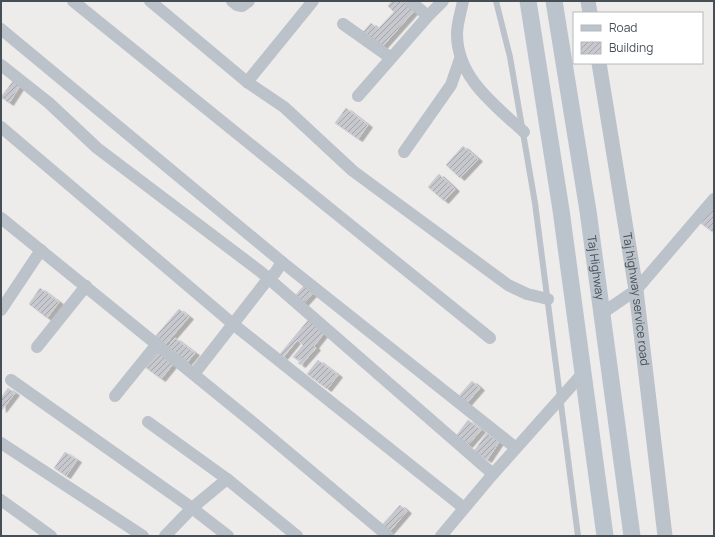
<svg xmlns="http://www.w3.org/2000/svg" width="715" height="537" viewBox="0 0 715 537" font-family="Manrope,sans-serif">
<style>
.building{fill:url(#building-hatch);stroke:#d0d2d6;filter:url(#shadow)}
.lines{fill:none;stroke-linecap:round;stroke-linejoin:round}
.service{stroke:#bbc2c9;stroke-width:6}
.minor{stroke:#bbc2c9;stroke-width:12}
.tertiary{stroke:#bbc2c9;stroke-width:15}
.secondary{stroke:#bbc4cd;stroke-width:17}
.labels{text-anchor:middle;stroke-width:3.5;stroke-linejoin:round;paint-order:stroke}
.street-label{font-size:12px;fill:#464e56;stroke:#fff}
</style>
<defs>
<pattern id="building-hatch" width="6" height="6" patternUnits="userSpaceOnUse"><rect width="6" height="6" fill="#c7c8ce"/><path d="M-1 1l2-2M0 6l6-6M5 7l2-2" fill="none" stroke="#a3a5aa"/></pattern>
<filter id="shadow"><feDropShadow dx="4.5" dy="2.5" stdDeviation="0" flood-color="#0004"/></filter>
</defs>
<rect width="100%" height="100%" fill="#eeebeb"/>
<g class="building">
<path d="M392 1H403L414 11 381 48 363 32 371 23 378 29 394 12 388 6Z"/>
<path d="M13 81 20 86 9 103 1 97Z"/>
<path d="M346 108 368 125 358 139 335 123Z"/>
<path d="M463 146 478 159 460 178 446 165Z"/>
<path d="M439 174 455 189 444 201 428 187Z"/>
<path d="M710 208 714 210V233L699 222Z"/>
<path d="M307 282 316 290 302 305 293 298Z"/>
<path d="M40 288 59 302 47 318 29 304Z"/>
<path d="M179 309 189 317 164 346 154 338Z"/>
<path d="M309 319 325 332 314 346 316 348 301 365 298 363 302 359 299 361 293 357 303 345 297 340 283 357 280 354Z"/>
<path d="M175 338 195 353 185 365 166 349Z"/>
<path d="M157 351 173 364 161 379 145 367Z"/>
<path d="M318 360 338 375 327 389 307 374Z"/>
<path d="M472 381 480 388 466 404 458 397Z"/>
<path d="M8 388 15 393 2 410 1 398Z"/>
<path d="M468 420 481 430 468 445 456 436Z"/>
<path d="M487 433 499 442 487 460 474 451Z"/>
<path d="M65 452 77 460 66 476 54 468Z"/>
<path d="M400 505 407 511 389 532 382 525Z"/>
</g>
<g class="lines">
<path class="service" d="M496 1 510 57 535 203 578 536"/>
<g class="minor">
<path d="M73 1 490 338"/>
<path d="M150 1 247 82 284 107 353 171 508 285 527 294 548 299"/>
<path d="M232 1 237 5 242 6 249 1"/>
<path d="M410 1 428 16"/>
<path d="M463 1C461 12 457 23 457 34 457 78 495 105 524 132"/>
<path d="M343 24 391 58"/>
<path d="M1 29 282 262 516 448"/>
<path d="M1 65 49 103 97 148 261 272 493 474"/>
<path d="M247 82 313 1"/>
<path d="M358 96 428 16 443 1"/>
<path d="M1 127 233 324 464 508"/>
<path d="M404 152 451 85 460 59"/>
<path d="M1 218 251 421 388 536"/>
<path d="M1 310 41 250"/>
<path d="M601 314 636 290 714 199"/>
<path d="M37 347 86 286"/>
<path d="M194 374 268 279 275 273 282 262"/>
<path d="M11 380 192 508 228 536"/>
<path d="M115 396 157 344"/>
<path d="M148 422 227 479 297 536"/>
<path d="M1 443 143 536"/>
<path d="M1 500 51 536"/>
<path d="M165 536 192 508 227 479"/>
<path d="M441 536 493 474 583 373"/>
</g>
<g class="tertiary">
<path d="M588 1 590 13"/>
<path id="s1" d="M599 63 636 290 665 536"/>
</g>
<g class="secondary">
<path d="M528 1 561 210 605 536"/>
<path id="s2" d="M554 1 588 211 632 536"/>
</g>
</g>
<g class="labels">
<g class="street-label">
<text dy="4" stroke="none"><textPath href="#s2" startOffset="270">Taj Highway</textPath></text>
<text dy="4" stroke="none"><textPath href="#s1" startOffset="239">Taj highway service road</textPath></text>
</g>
</g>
<rect width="715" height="537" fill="none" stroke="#464e56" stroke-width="4"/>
<rect x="573" y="12" width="130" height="52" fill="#ffffff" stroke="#b5b8bb"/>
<rect x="581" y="25" width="20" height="6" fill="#bbc4cd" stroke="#b5b8bb"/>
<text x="609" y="32" font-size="12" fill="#464e56">Road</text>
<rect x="581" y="42" width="20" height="12" fill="url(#building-hatch)" stroke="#b5b8bb"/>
<text x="609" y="52" font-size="12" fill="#464e56">Building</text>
</svg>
